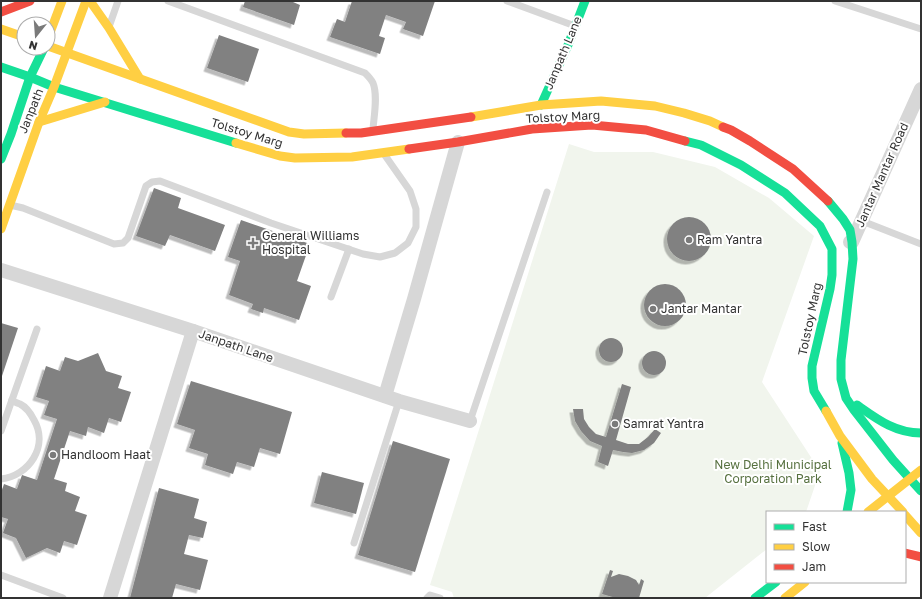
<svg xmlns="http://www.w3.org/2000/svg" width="922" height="599" viewBox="0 0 922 599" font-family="'Golos Text',sans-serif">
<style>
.green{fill:#f1f5ed}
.building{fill:#818181;filter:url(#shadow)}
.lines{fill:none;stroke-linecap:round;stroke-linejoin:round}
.lane{stroke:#d7d7d7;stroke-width:7}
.street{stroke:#d7d7d7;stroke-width:14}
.fast{stroke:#16e098;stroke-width:9}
.slow{stroke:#ffcf43;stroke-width:9}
.jam{stroke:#f24e42;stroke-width:9}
.poi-dot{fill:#7a7a7a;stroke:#fff;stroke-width:1.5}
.labels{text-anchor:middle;stroke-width:4;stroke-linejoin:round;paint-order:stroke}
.street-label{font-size:12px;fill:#333;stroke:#fff}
.poi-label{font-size:12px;fill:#333;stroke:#fff;text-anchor:start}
.park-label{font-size:12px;fill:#56703f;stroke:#fff}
</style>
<defs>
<filter id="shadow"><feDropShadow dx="-3.5" dy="3.5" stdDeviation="0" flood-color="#0004"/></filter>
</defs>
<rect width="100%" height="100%" fill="#fff"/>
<path class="green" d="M569 144 594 152H653L715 167 769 198 814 236 762 382 820 471 806 512H767V549L705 598H454L452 592 430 585Z"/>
<g class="building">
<path d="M245 1H293V2L300 5 294 25 243 7Z"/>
<path d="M352 1H435L423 36 403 29 406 22 386 15 379 36 385 38 380 54 330 37 337 19 345 22Z"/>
<path d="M219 35 259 49 248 82 207 68Z"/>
<path d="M154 188 181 198 178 208 225 225 215 251 170 235 165 246 136 236Z"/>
<circle cx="689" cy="239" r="22"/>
<path d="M241 220 310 244 297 281 311 286 299 320 264 308 263 313 251 309 253 304 229 295 240 261 228 257Z"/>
<circle cx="665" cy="305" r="21"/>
<path d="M1 323 18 328 1 379Z"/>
<circle cx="611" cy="350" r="12"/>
<circle cx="654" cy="363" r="12"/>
<path d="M98 353 106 371 122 376 118 388 131 392 121 422 109 418 104 433 88 427 86 436 70 431 54 479 67 483 65 491 80 497 75 511 87 515 77 545 64 541 60 553 47 548 26 558 16 538 3 533 8 519 1 517V493L4 484 17 489 22 475 37 480 57 419 44 415 49 401 36 397 46 366 60 371 65 357 78 361Z"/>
<path d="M191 381 292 412 280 454 260 448 254 467 237 462 233 474 205 465 208 454 189 448 195 430 177 424Z"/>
<path d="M622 384 631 387 616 440 628 444H639L648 437 655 429 661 433 654 443 644 450 632 453 623 452 613 450 608 466 598 462 602 446 590 441 581 431 575 421 573 409H583L584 419 589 427 596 434 606 437Z"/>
<path d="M393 441 450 459 415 572 358 555Z"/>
<path d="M322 472 364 483 356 514 314 503Z"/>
<path d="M159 488 199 499 194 518 207 522 203 538 189 535 184 554 208 560 200 590 176 584 172 598H130Z"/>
<path d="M610 570 613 571 611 577 619 574 628 576 636 580 639 585 641 579 644 581 639 598H616L602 594Z"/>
</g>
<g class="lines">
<g class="lane">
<path d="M168 1 365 73C368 76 371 79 373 83 378 95 374 116 373 129"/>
<path d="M507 1 575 26"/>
<path d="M835 1 921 29"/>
<path d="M110 24 118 1"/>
<path d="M10 205 23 208 114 244 123 243 128 238 146 186 152 182 160 181 271 223 363 254 380 257 395 253 408 243 416 227V209L410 191 384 154"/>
<path d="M862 221 921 244"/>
<path d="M331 297 349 249"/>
<path d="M470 421 547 192"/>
<path d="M1 431 37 329"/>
<path d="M1 479C29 476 49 446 34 420 31 414 26 407 20 404 17 403 14 402 12 400"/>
<path d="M354 543 399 401"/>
<path d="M1 575 63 598"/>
<path d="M427 598 430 595 440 598"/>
</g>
<g class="street">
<path d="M850 242H852L921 89"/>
<path d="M1 270 193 331 399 401 470 421"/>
<path d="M385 396 414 299 458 142"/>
<path d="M110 598 193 331"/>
</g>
<g class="fast">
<path d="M1 67 30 77 54 87 236 143"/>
<path d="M541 105 568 45 585 1"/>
<path d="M685 141 701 145 741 165 785 193 820 226 832 249V275L830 289 812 366V378L814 391 826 411"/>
<path d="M1 159 11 134 30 77 44 48"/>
<path d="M828 201 843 219 850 230 852 242 853 259 841 360V379L846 398 854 410 893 460 921 491"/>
<path d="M857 405C877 419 895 433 921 433"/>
<path d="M842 443 849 473 851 490 847 512"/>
<path d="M755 598 776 582"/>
</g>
<g class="slow">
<path d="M90 1 109 28 140 79"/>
<path d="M1 29 24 37"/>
<path d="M48 38 62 1"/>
<path d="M48 46 289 132 304 134 346 133"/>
<path d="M471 117 541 105 601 101 655 106 684 113 710 121 723 127"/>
<path d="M39 122 105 102"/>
<path d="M236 143 280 156 295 158 352 157 409 149"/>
<path d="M1 229 39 122 54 87 86 1"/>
<path d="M826 411 840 436 872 479 903 512"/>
<path d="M868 512 921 470"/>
<path d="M905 515 921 533"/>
<path d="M785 598 805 582"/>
</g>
<g class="jam">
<path d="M1 12 30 1"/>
<path d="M723 127 731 130 750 141 793 169 828 201"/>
<path d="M346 133H361L471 117"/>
<path d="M409 149 458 142 532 129 592 125 646 130 685 141"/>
<path d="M905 553 921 557"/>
</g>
</g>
<g class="poi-dot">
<circle cx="689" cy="240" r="4"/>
<path d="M251 237h4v4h4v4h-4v4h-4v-4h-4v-4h4z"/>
<circle cx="653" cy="309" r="4"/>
<circle cx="615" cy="424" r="4"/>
<circle cx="53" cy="455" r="4"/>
</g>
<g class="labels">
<g class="street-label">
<text transform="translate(563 53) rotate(-67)" y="4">Janpath Lane</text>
<text transform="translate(31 111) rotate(-68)" y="4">Janpath</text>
<text transform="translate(563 117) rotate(-3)" y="4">Tolstoy Marg</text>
<text transform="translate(247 133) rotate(17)" y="4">Tolstoy Marg</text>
<text transform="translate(882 175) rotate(-66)" y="4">Jantar Mantar Road</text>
<text transform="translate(810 319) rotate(-78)" y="4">Tolstoy Marg</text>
<text transform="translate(236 346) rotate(19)" y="4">Janpath Lane</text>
</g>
<g class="poi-label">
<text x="262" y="240">General Williams<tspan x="262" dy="14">Hospital</tspan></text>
<text x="697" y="244">Ram Yantra</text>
<text x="661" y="313">Jantar Mantar</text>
<text x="623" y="428">Samrat Yantra</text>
<text x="61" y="459">Handloom Haat</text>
</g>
<g class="park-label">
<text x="773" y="469">New Delhi Municipal<tspan x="773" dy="14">Corporation Park</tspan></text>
</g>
</g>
<rect width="922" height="599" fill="none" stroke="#333333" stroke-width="4"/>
<rect x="766" y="511" width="140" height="72" fill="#ffffff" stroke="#adadad"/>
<rect x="774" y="524" width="20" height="6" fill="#16e098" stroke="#adadad"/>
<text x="802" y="531" font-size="12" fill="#333333">Fast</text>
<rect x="774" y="544" width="20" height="6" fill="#ffcf43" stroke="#adadad"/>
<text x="802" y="551" font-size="12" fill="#333333">Slow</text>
<rect x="774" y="564" width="20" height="6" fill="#f24e42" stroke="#adadad"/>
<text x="802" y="571" font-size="12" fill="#333333">Jam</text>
<g transform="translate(36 36) rotate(197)"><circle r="19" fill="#ffffff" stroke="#adadad"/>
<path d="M0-3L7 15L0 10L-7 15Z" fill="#7a7a7a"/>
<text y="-6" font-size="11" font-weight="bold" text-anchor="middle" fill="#333333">N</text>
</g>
</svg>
